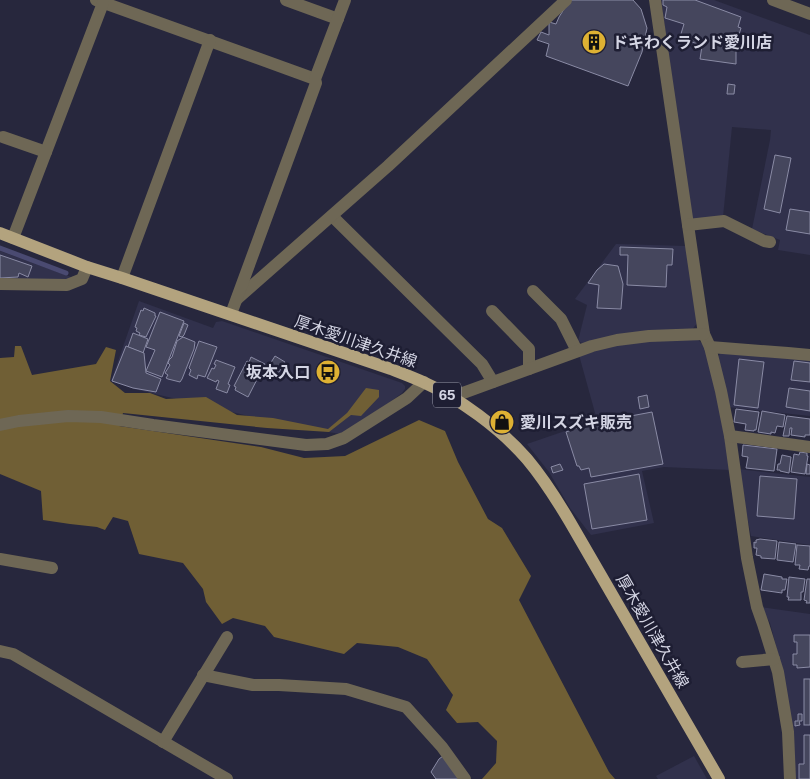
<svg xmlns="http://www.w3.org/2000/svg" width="810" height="779" viewBox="0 0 810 779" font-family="Arial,'Noto Sans JP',sans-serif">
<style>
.built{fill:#31314c}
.forest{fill:#705f35}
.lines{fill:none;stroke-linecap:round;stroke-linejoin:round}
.stream{stroke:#4a4a71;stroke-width:5}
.building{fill:#45465d;stroke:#8a8ba5}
.minor{stroke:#6e6755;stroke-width:12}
.major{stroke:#b3a37e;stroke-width:12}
.labels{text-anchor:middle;stroke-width:5;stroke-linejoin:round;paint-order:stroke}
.shield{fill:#1e1e33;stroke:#9d9eaf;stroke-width:1}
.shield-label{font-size:15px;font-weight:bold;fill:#d4d5e4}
.poi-label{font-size:16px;font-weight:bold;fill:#d4d5e4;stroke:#1e1e33;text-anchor:start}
.street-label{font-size:16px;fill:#d4d5e4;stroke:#1e1e33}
</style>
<rect width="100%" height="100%" fill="#27273d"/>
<g class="built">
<path d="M661 0H714L810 35V255L778 250 780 240 752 229 770 140 771 130 732 127 723 217 695 220 691 217Z"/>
<path d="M616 244 686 246 698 322 691 331 582 343 578 341 587 305 575 299Z"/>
<path d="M0 251 71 277 70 280 0 282Z"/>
<path d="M139 301 213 328 216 322 222 321 402 383 405 386V389L402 393 386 405 340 434 283 424 134 389 111 381Z"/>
<path d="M696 338 707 348 713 369 730 470 664 467 642 471 654 523 591 535 570 508 549 472 527 444 597 420 579 355 623 343Z"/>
<path d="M722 351 810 359V416L728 407 716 359Z"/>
<path d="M738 469 810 477V545L751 536Z"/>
<path d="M761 607 810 614V779H795L782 669 770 623Z"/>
<path d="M694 756 707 779H658L656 776Z"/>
</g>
<path class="forest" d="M15 346H21L32 375 96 364 106 347 116 350 110 381 125 393H150L166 399 206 397 237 415 273 418 328 429 347 413 366 388 379 390V397L361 416 351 415 329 432 267 428 123 413 119 426 261 447 304 458 345 456 419 420 445 431 458 462 488 519 502 528 531 576 519 600 609 772 615 779H482L496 763 497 741 478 722 457 723 446 710 453 695 427 659 398 647 357 643 344 654 274 637 265 626 233 618 222 624 206 602 203 589 183 563 139 554 128 521 113 517 105 530 97 527 70 524 43 520 41 491 0 474V358L14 357Z"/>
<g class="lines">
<path class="stream" d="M0 248 66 273"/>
</g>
<g class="building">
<path d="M572 0H633L641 9 647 28 642 52 628 86 546 56 549 44 537 40 541 32 549 35V22L556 24 559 17 566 6Z"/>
<path d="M663 0H695L741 17 738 27 741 28 736 44V64L700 59 702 46 680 37 684 24 665 18 667 7 663 5Z"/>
<path d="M728 84 735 85 734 94H727Z"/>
<path d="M775 155 791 158 780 213 764 209Z"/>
<path d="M790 209 810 212V234L786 230Z"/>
<path d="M620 247 673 249 672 265H667L666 287 627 285 628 255H620Z"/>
<path d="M0 255 32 266 28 277 19 273 18 277 0 278Z"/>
<path d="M604 264 618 266 623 284 621 309 597 308 599 285 588 283 597 270Z"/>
<path d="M144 308 155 313V316H156L146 337 139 335 140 333 136 331 137 328 135 327 141 310 143 311Z"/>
<path d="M160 312 184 321 162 377 146 371 155 350 146 347Z"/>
<path d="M184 323 188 325 184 335 182 337 179 336Z"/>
<path d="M133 333 148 339 143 353 128 347Z"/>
<path d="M183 337 195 342 194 349 182 379 180 382 168 379 166 378 168 375 165 373 170 365 168 363 169 360 172 357 177 341Z"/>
<path d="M199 341 217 347 205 377 198 375 197 379 189 375 191 370 189 368Z"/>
<path d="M126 346 144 353 146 373 161 379 156 392 133 388 112 381Z"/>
<path d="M275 356 285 362 279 372 276 371 277 368 270 364Z"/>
<path d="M251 357 265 364 248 397 235 390 236 387 234 386 247 361 249 362Z"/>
<path d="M739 359 764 362 758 408 734 405Z"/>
<path d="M216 360 235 367 228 384 230 385 227 393 216 389 219 381 217 380 216 382 207 378 212 368 214 369 216 365 214 364Z"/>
<path d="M794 361 810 363V382L791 380Z"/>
<path d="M789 388 810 391V411L786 407Z"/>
<path d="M647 395 649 407 640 409 638 397Z"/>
<path d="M736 409 759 412 756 430H754V431L745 430 746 424 734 422Z"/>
<path d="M762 411 785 415 783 427 777 426 775 433 771 432V434L758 432Z"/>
<path d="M652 412 663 464 591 477 589 468 581 470 579 466H577L566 432 588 424Z"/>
<path d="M787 416 810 419V435H805V437L791 435 792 428H790L789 436H783Z"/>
<path d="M743 445 777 449 774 471 746 468 748 457 742 456Z"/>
<path d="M800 452 807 453V456H808L805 474 791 472 794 454 799 455Z"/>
<path d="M782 455 791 457 789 473 780 471V470H777L778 464H780Z"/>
<path d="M560 464 563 470 553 473 551 467Z"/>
<path d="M807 464 810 465V474H806Z"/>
<path d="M639 474 647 520 592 529 584 484Z"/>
<path d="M760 476 797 479 794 519 757 516Z"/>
<path d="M760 539 777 541 775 559 761 558V556L756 555 757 548H754V542L756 543V540Z"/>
<path d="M779 542 796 544 793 562 777 560Z"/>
<path d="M797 545 810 546V566H809L808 570 799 569 800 565H795Z"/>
<path d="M764 574 782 577V579H787L785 590H782V593L761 590Z"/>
<path d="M789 577 805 579 803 592H801V600H788L789 597H787Z"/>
<path d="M807 579H810V603H806L807 601 804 600Z"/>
<path d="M794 635H810V667L797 668V665H793V654H797V642H794Z"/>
<rect x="804" y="679" width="6" height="46"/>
<path d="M798 714H802V721H799L800 725 795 726V721H798Z"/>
<path d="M804 735H810V779H799V764H804Z"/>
<path d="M443 756 461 779H436L431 772 439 759Z"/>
</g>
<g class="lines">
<g class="minor">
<path d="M96 0 315 79"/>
<path d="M286 0 338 19"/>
<path d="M655 0 704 334 710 347 721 391 730 436 747 558 757 607 763 624 778 672 788 732 790 779"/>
<path d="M773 0 810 14"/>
<path d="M3 137 46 152"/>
<path d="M332 216 482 364 493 382"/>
<path d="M688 225 724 221 764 241 770 242"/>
<path d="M13 238 103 3"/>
<path d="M122 278 210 40"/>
<path d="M0 284 67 285 82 279 87 267"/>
<path d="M533 291 561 319 577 351"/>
<path d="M237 299 388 166 566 0"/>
<path d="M492 311 529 349V369"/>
<path d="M231 314 316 83 315 79 345 0"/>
<path d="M710 347 788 353 810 355"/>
<path d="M452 397 592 346 617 340 649 336 704 334"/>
<path d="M0 425 19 421 68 416 101 417 153 425 306 445 327 444 344 438 407 398 424 382"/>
<path d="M730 436 810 447"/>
<path d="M0 559 52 568"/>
<path d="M0 651 13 654 227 779"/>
<path d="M742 662 774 659"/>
<path d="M203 675 253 685H279L346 689 406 707 442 747 465 779"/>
<path d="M163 742 227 637"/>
</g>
<path class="major" d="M0 233 87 267 122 278 391 369C401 373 412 377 423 382 459 398 501 429 527 459 543 478 557 500 570 522L719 779"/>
</g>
<defs>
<symbol id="building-disc" viewBox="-11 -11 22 22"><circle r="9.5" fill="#deb133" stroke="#1e1e33"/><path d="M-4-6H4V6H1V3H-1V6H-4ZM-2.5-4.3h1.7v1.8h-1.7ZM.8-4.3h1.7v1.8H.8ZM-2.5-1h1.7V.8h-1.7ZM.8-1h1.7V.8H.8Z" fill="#111"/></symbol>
<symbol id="bus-disc" viewBox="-11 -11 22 22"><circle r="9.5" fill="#deb133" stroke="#1e1e33"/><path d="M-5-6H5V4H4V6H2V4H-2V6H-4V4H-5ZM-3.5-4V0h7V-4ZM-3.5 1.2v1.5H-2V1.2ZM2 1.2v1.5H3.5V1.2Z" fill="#111"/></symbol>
<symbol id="shop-disc" viewBox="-11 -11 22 22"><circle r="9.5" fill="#deb133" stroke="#1e1e33"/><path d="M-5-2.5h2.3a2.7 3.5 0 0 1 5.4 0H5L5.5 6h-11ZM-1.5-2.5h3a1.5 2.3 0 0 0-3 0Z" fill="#111"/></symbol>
</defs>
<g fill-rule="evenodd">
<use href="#building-disc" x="580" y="28" width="28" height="28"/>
<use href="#bus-disc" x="314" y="358" width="28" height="28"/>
<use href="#shop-disc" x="488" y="408" width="28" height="28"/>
</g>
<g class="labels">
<rect class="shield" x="433" y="382.5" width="28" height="25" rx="4"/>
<g class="shield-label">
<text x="447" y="400">65</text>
</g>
<g class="poi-label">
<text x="612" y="48">ドキわくランド愛川店</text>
<text x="310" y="378" text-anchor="end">坂本入口</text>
<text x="520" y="428">愛川スズキ販売</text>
</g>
<g class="street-label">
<text transform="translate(356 341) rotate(19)" y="6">厚木愛川津久井線</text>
<text transform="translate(653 631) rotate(60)" y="6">厚木愛川津久井線</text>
</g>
</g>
</svg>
